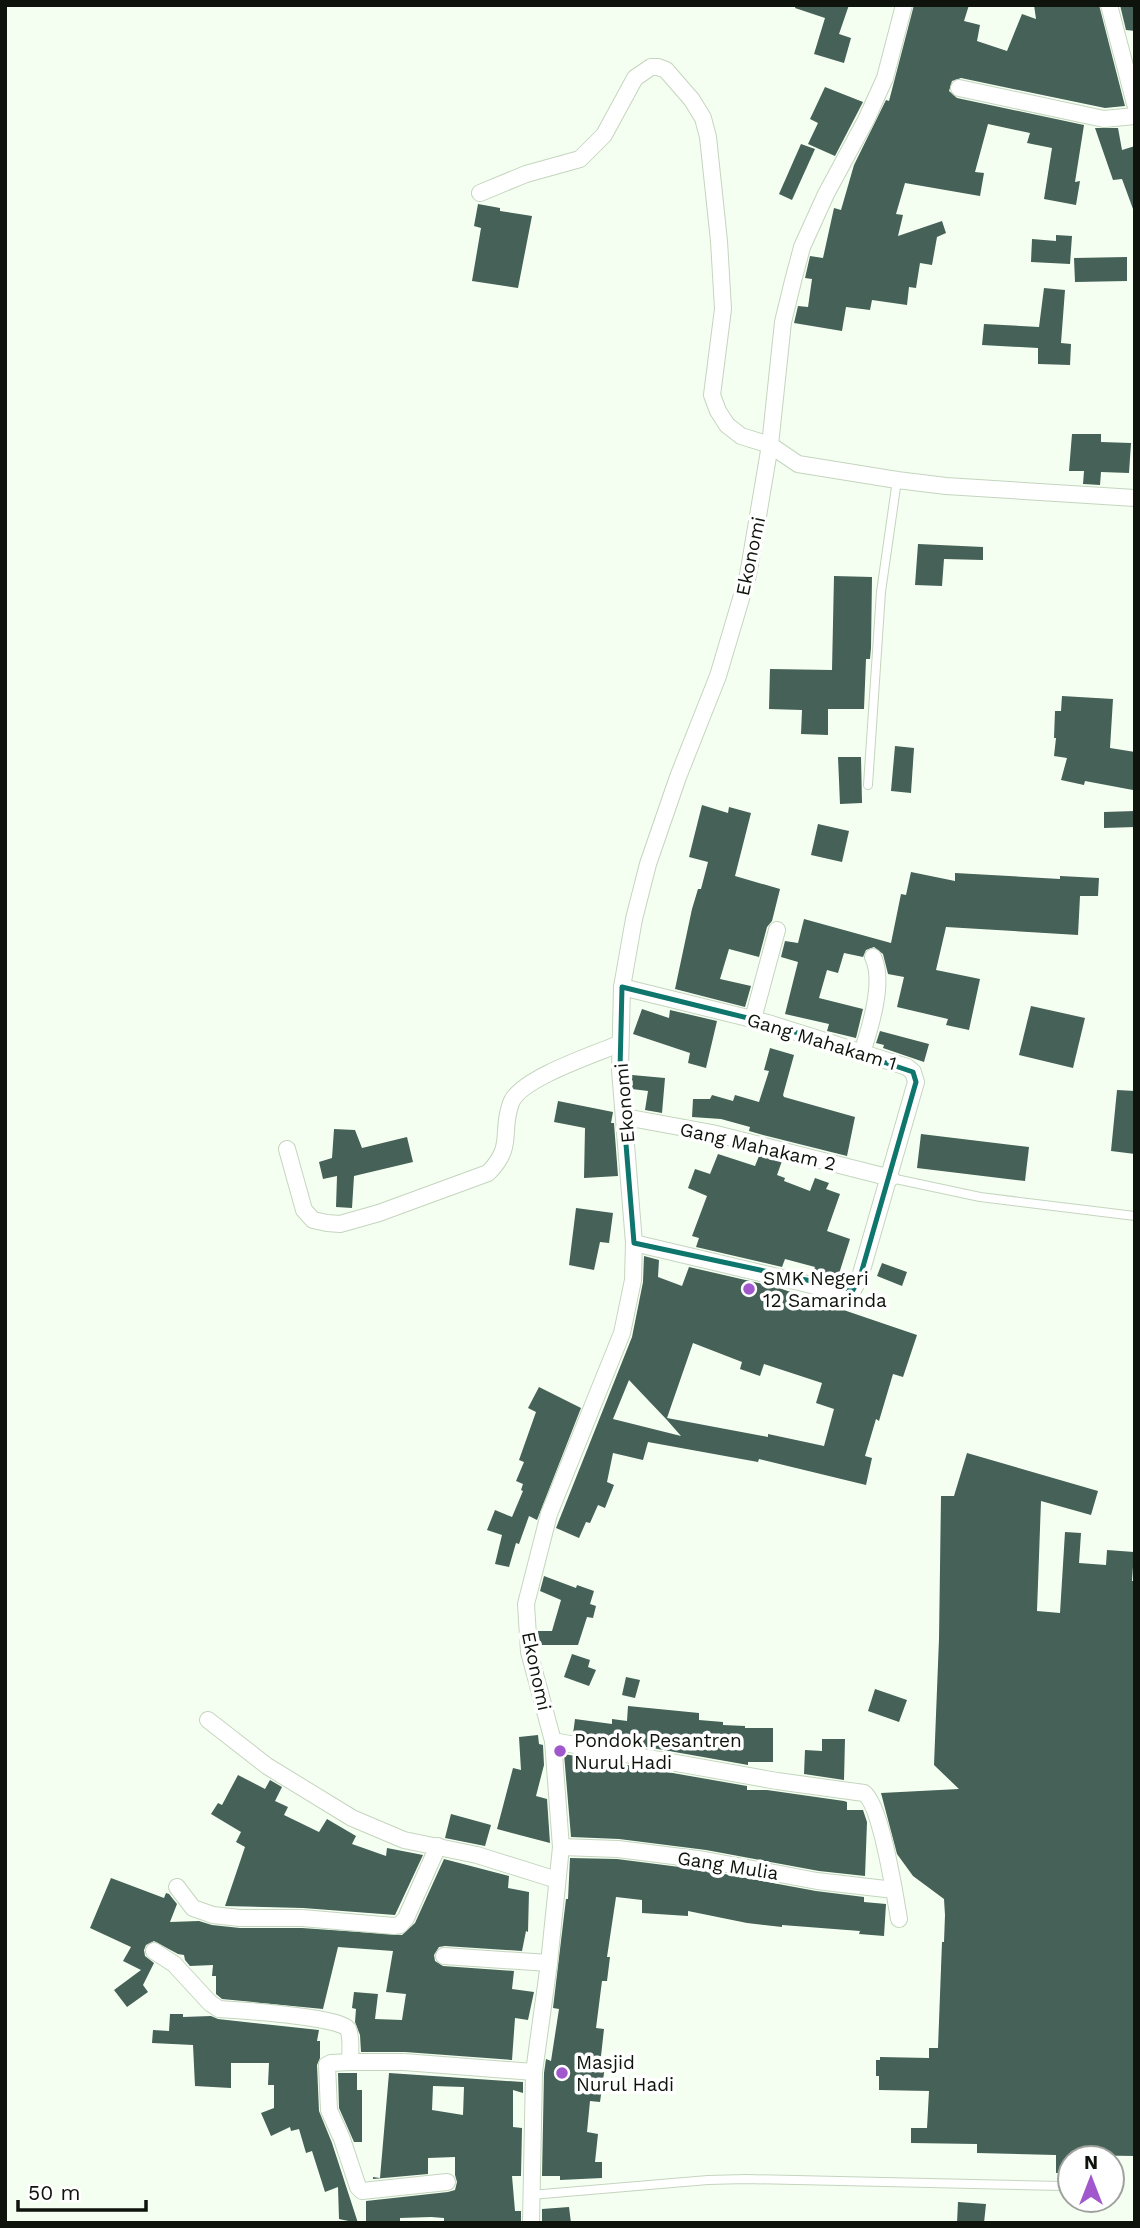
<svg xmlns="http://www.w3.org/2000/svg" width="1140" height="2228" viewBox="0 0 1140 2228" font-family="'Work Sans',sans-serif">
<style>
.building{fill:#456158;fill-rule:evenodd}
.lines{fill:none;stroke-linecap:round;stroke-linejoin:round}
.lane-casing{stroke:#c4d5be;stroke-width:10}
.street-casing{stroke:#c4d5be;stroke-width:18}
.lane{stroke:#fff;stroke-width:8}
.street{stroke:#fff;stroke-width:16}
.marked{fill:none;stroke:#0f766e;stroke-width:5;stroke-linejoin:round}
.poi-dot{fill:#a058cc;stroke:#fff;stroke-width:2.5}
.labels{text-anchor:middle;stroke-width:7;stroke-linejoin:round;paint-order:stroke}
.street-label{font-size:19px;fill:#0e130b;stroke:#fff}
.poi-label{font-size:19px;fill:#0e130b;stroke:#fff;text-anchor:start}
</style>
<rect width="100%" height="100%" fill="#f5fff1"/>
<g class="building">
<path d="M796 5H849L839 34 851 38 844 63 814 54 825 18 795 8Z"/>
<path d="M914 5H969L964 21 980 25 977 41 1007 51 1022 14 1036 19 1034 5H1099L1125 106 1105 108 961 78 952 81 949 91 957 98 1084 125 1075 182 1080 181 1076 205 1044 199 1052 148 1027 143 1030 133 988 124 975 172 984 173 980 196 905 183 896 214 903 215 898 236 942 221 946 233 937 237 932 265 920 263 916 288 909 287 907 305 872 300 870 310 846 307 842 331 794 323 798 306 808 307 812 279 805 278 810 256 823 258 834 208 841 210 854 165 886 100 889 101Z"/>
<path d="M1120 5H1135V31L1126 30Z"/>
<path d="M825 87 863 102 835 156 808 144 818 123 810 119Z"/>
<path d="M1095 128H1118L1122 150 1135 146V209H1133L1122 179 1113 180Z"/>
<path d="M801 144 815 149 792 200 779 194Z"/>
<path d="M478 204 500 208V211L532 216 518 288 472 281 481 228 474 226Z"/>
<path d="M1056 235 1072 236 1070 264 1031 262 1032 239 1056 241Z"/>
<path d="M1127 257V281L1075 282 1074 258Z"/>
<path d="M1044 288 1065 290 1061 343 1071 344 1070 365 1038 364V348L982 345 984 324 1039 327Z"/>
<path d="M1072 434H1101V442L1131 443 1129 473 1101 472 1100 485 1083 484 1084 471H1069Z"/>
<path d="M918 544 983 547V560L944 559 942 586 915 585Z"/>
<path d="M834 576 872 577 871 648 870 659H866L864 709H828V735L801 734 802 710 769 709 770 669 832 670Z"/>
<path d="M1062 696 1113 699 1110 748 1135 752 1133 790 1085 781 1084 785 1061 780 1067 758 1054 756 1056 738H1054L1055 711H1061Z"/>
<path d="M895 746 914 748 911 793 891 791Z"/>
<path d="M838 757H861L862 803 840 804Z"/>
<path d="M702 805 728 813 729 807 751 813 735 876 780 889 772 921 767 927 759 957 729 949 720 979 751 986 745 1007 675 989 692 909 698 889H701L708 862 689 857Z"/>
<path d="M1135 811V827L1104 828V812Z"/>
<path d="M818 824 849 831 842 862 811 855Z"/>
<path d="M911 872 955 881V873L1060 879V876L1099 878 1098 896H1080L1078 935 946 927 936 970 980 979 969 1030 946 1025 948 1019 897 1007 904 977 888 974 883 954 874 947 866 950 863 957 844 953 838 973 827 970 819 998 863 1009 856 1038 827 1031 829 1024 785 1014 798 962 781 957 785 941 798 943 804 919 891 943 901 894 906 895Z"/>
<path d="M1031 1006 1085 1018 1073 1068 1019 1055Z"/>
<path d="M642 1009 669 1018 670 1010 717 1021 706 1068 688 1063 690 1053 633 1034Z"/>
<path d="M880 1031 929 1044 924 1062 883 1048 884 1045 876 1043Z"/>
<path d="M770 1048 794 1055 783 1095 784 1097 855 1117 847 1156 763 1135 749 1131 750 1127 721 1119 692 1117 693 1099H710L712 1095 733 1101 735 1095 759 1102 769 1071 764 1070Z"/>
<path d="M632 1075 665 1078 662 1113 645 1110 648 1091 632 1089Z"/>
<path d="M1117 1090 1135 1091V1154L1111 1151Z"/>
<path d="M558 1101 613 1112 611 1123H614L618 1176 584 1178 585 1128 554 1122Z"/>
<path d="M334 1129 355 1130 362 1148 407 1137 413 1162 354 1176 352 1208 336 1207 337 1176 323 1179 319 1162 332 1158Z"/>
<path d="M921 1134 1029 1147 1025 1181 917 1168Z"/>
<path d="M718 1154 755 1166 759 1156 782 1161 777 1175 785 1178 784 1181 810 1191 815 1178 829 1183 826 1189 840 1194 827 1231 850 1239 837 1280 813 1272 815 1267 785 1259 782 1267 696 1247 699 1238 692 1236 707 1196 688 1188 695 1169 710 1174Z"/>
<path d="M576 1208 613 1213 609 1243 600 1242 594 1270 569 1265Z"/>
<path d="M644 1256 659 1260 658 1277 682 1286 689 1267 776 1287 917 1335 903 1377 893 1374 879 1421 876 1419 865 1456 872 1458 866 1485 759 1459 758 1462 648 1442 643 1460 613 1453 607 1482 614 1485 605 1508 598 1505 590 1523 586 1522 579 1538 556 1528 632 1337 643 1282ZM693 1343 742 1362 740 1369 760 1376 764 1364 822 1383 816 1403 834 1409 824 1446 768 1434V1437L667 1418ZM629 1380 667 1420 681 1436 613 1419Z"/>
<path d="M882 1263 907 1272 902 1286 877 1276Z"/>
<path d="M539 1387 581 1408 537 1520 529 1516 519 1544 516 1543 509 1567 495 1564 502 1535 487 1530 495 1510 512 1517 523 1491 521 1490 523 1484 516 1481 524 1462 519 1460 536 1412 528 1408Z"/>
<path d="M967 1453 1098 1491 1091 1515 1041 1501 1037 1611 1060 1613 1065 1532 1081 1533 1079 1563 1106 1565 1107 1550 1134 1552 1132 1581H1135V2156L1069 2155V2173H1056V2155L977 2153V2144L911 2143V2128H927L929 2091 879 2090V2076H876V2060H880V2057L929 2058V2048H938L942 1942H944L945 1915 944 1899 913 1876 897 1854 881 1793 959 1789 934 1765 939 1639 941 1496H954Z"/>
<path d="M544 1576 576 1588 577 1585 594 1591 590 1604 596 1606 593 1618 587 1617 578 1645H539L538 1631H552L561 1600 540 1591Z"/>
<path d="M572 1654 590 1660 588 1667 596 1670 589 1686 564 1677Z"/>
<path d="M626 1677 640 1680 635 1698 622 1695Z"/>
<path d="M875 1689 907 1700 899 1722 868 1711Z"/>
<path d="M628 1706 699 1713V1720L723 1722V1725L745 1726V1728H773V1762H748V1765L573 1734 575 1719 612 1724V1719L627 1721Z"/>
<path d="M538 1735 539 1744 543 1745 544 1765 536 1796 547 1799 550 1843 497 1829 513 1768 521 1770 519 1737Z"/>
<path d="M822 1739H845L844 1780 804 1774 805 1750 822 1751Z"/>
<path d="M564 1754 747 1786V1790H767L844 1801 847 1802V1810H863L867 1822 865 1876 819 1871 706 1850 619 1839 571 1837Z"/>
<path d="M238 1775 265 1789 270 1780 282 1787 275 1801 288 1807 284 1815 319 1832 327 1819 356 1836 352 1844 386 1856 387 1848 423 1855 395 1915 303 1908 225 1906 245 1847 236 1842 241 1832 211 1814 218 1803 222 1805Z"/>
<path d="M451 1814 491 1825 485 1846 445 1838Z"/>
<path d="M570 1858 617 1859 703 1870 816 1891 864 1897V1902L886 1904 884 1936 859 1934 860 1931 782 1925V1927L747 1923 688 1911V1916L642 1913V1900L616 1897 607 1957H610L607 1981H602L596 2028 604 2029 600 2065 605 2066 600 2102 590 2101 587 2132 598 2134 595 2162H602V2178L560 2180V2176H542L544 2073 546 2059 551 2061 559 2009 553 2008 566 1899H568Z"/>
<path d="M444 1859 509 1876 508 1888 529 1892 528 1932 526 1931 522 1951 445 1946 439 1947 434 1955 435 1961 443 1966 514 1971 512 1989 534 1992 528 2020 515 2018 512 2060 405 2052H361L360 2035 355 2022 356 2009 352 2008 354 1992 378 1994 375 2019 402 2020 406 1994 386 1992 393 1951 338 1947 323 2009 222 1999 216 1994V1976H212L213 1965 190 1966 185 1960 184 1955 178 1954 154 1941 146 1945 144 1950 145 1956 154 1963 143 1985 148 1992 127 2007 114 1990 141 1970 123 1961 131 1947 90 1928 111 1878 164 1898 166 1893 169 1894 177 1904 170 1922 199 1921 212 1925 240 1928H302L402 1935 415 1923Z"/>
<path d="M170 2014H183V2017L211 2016 218 2019 319 2030 317 2041H320V2058L317 2065 319 2111 332 2143 358 2223 339 2219 338 2187 325 2192 312 2151 306 2153 299 2129 291 2131 290 2127 271 2136 261 2113 274 2108V2085H268L269 2063H231V2088L195 2086 193 2045 152 2043 153 2030 169 2031Z"/>
<path d="M338 2073H357V2090H362V2142H354L339 2108Z"/>
<path d="M389 2073 523 2082V2093L513 2090V2127L522 2128 521 2176H512L515 2211H521V2223H444V2218L431 2217 400 2218V2223H366V2201L448 2192 455 2190 457 2182 455 2175V2157L428 2158V2174L373 2179V2177L380 2178ZM433 2086 464 2087 463 2115 432 2110Z"/>
<path d="M958 2202 986 2204 984 2223H957Z"/>
<path d="M569 2207 571 2223H542V2209Z"/>
</g>
<g class="lines">
<defs>
<g id="lane">
<path d="M868 785 881 592 897 480"/>
<path d="M891 1178 980 1197 1135 1216"/>
<path d="M531 2195 708 2180 746 2179 1061 2186"/>
</g>
<g id="street">
<path d="M1109 5 1135 104"/>
<path d="M959 88 1104 119 1135 116"/>
<path d="M480 193 526 174 580 159 604 135 635 78 651 67H658L666 70 692 100 703 118 708 137 719 241 723 309 712 395 718 411 727 425 741 436 770 445 798 464 897 480 946 486 1135 498"/>
<path d="M622 987 768 1023 907 1067 913 1072 916 1082 860 1277 853 1290 841 1292 634 1243"/>
<path d="M753 1019 777 930"/>
<path d="M862 1053C870 1028 885 981 873 957"/>
<path d="M625 1117 712 1133 891 1178"/>
<path d="M287 1149 304 1210 313 1220 327 1223 340 1224 379 1213 488 1173C515 1146 500 1132 511 1103 519 1079 595 1054 619 1044"/>
<path d="M208 1720 267 1766 352 1818 404 1840 477 1855 557 1880"/>
<path d="M553 1741 777 1781 864 1793C881 1805 895 1896 899 1919"/>
<path d="M561 1847 618 1849 705 1860 817 1881 894 1890"/>
<path d="M177 1887 193 1908 213 1915 240 1918H302L394 1926 400 1925 406 1918 438 1846"/>
<path d="M154 1951 174 1964 210 2003 219 2009C237 2010 342 2017 348 2029 352 2038 350 2053 350 2062H404L534 2072"/>
<path d="M444 1956 549 1963"/>
<path d="M350 2062 331 2063 327 2065 329 2110 342 2139 358 2187 362 2191 447 2182"/>
<path d="M531 2223 534 2072 549 1963 561 1847 553 1741 529 1652 526 1604 549 1514 622 1333 633 1280 634 1243 620 1070 622 987 634 919 648 864 678 777 718 676 748 575 770 445 783 322 793 281 802 247 826 194 866 120 885 78 904 5"/>
</g>
</defs>
<use href="#lane" class="lane-casing"/>
<use href="#street" class="street-casing"/>
<use href="#lane" class="lane"/>
<use href="#street" class="street"/>
</g>
<path class="marked" d="M622 987 768 1023 913 1072 916 1082 860 1277 853 1290 634 1243 620 1070Z"/>
<g class="poi-dot">
<circle cx="749" cy="1289" r="7"/>
<circle cx="560" cy="1751" r="7"/>
<circle cx="562" cy="2073" r="7"/>
</g>
<g class="labels">
<g class="street-label">
<text transform="translate(750 556) rotate(-78)" y="7">Ekonomi</text>
<text transform="translate(822 1041) rotate(17)" y="7">Gang Mahakam 1</text>
<text transform="translate(624 1103) rotate(-95)" y="7">Ekonomi</text>
<text transform="translate(758 1146) rotate(13)" y="7">Gang Mahakam 2</text>
<text transform="translate(537 1671) rotate(78)" y="7">Ekonomi</text>
<text transform="translate(728 1865) rotate(9)" y="7">Gang Mulia</text>
</g>
<g class="poi-label">
<text x="763" y="1285">SMK Negeri<tspan x="763" dy="22">12 Samarinda</tspan></text>
<text x="574" y="1747">Pondok Pesantren<tspan x="574" dy="22">Nurul Hadi</tspan></text>
<text x="576" y="2069">Masjid<tspan x="576" dy="22">Nurul Hadi</tspan></text>
</g>
</g>
<rect width="1140" height="2228" fill="none" stroke="#0e130b" stroke-width="14"/>
<g transform="translate(1091 2179)"><circle r="33" fill="#ffffff" stroke="#9fa19d" stroke-width="2"/>
<path d="M0-5L12 26L0 18L-12 26Z" fill="#a058cc"/>
<text y="-10" font-size="19" font-weight="bold" text-anchor="middle" fill="#0e130b">N</text>
</g>
<path d="M18 2200v10h128v-10" fill="none" stroke="#0e130b" stroke-width="3.5"/>
<text x="28" y="2200" font-size="21" fill="#0e130b" stroke="#ffffff" stroke-width="5" paint-order="stroke">50 m</text>
</svg>
